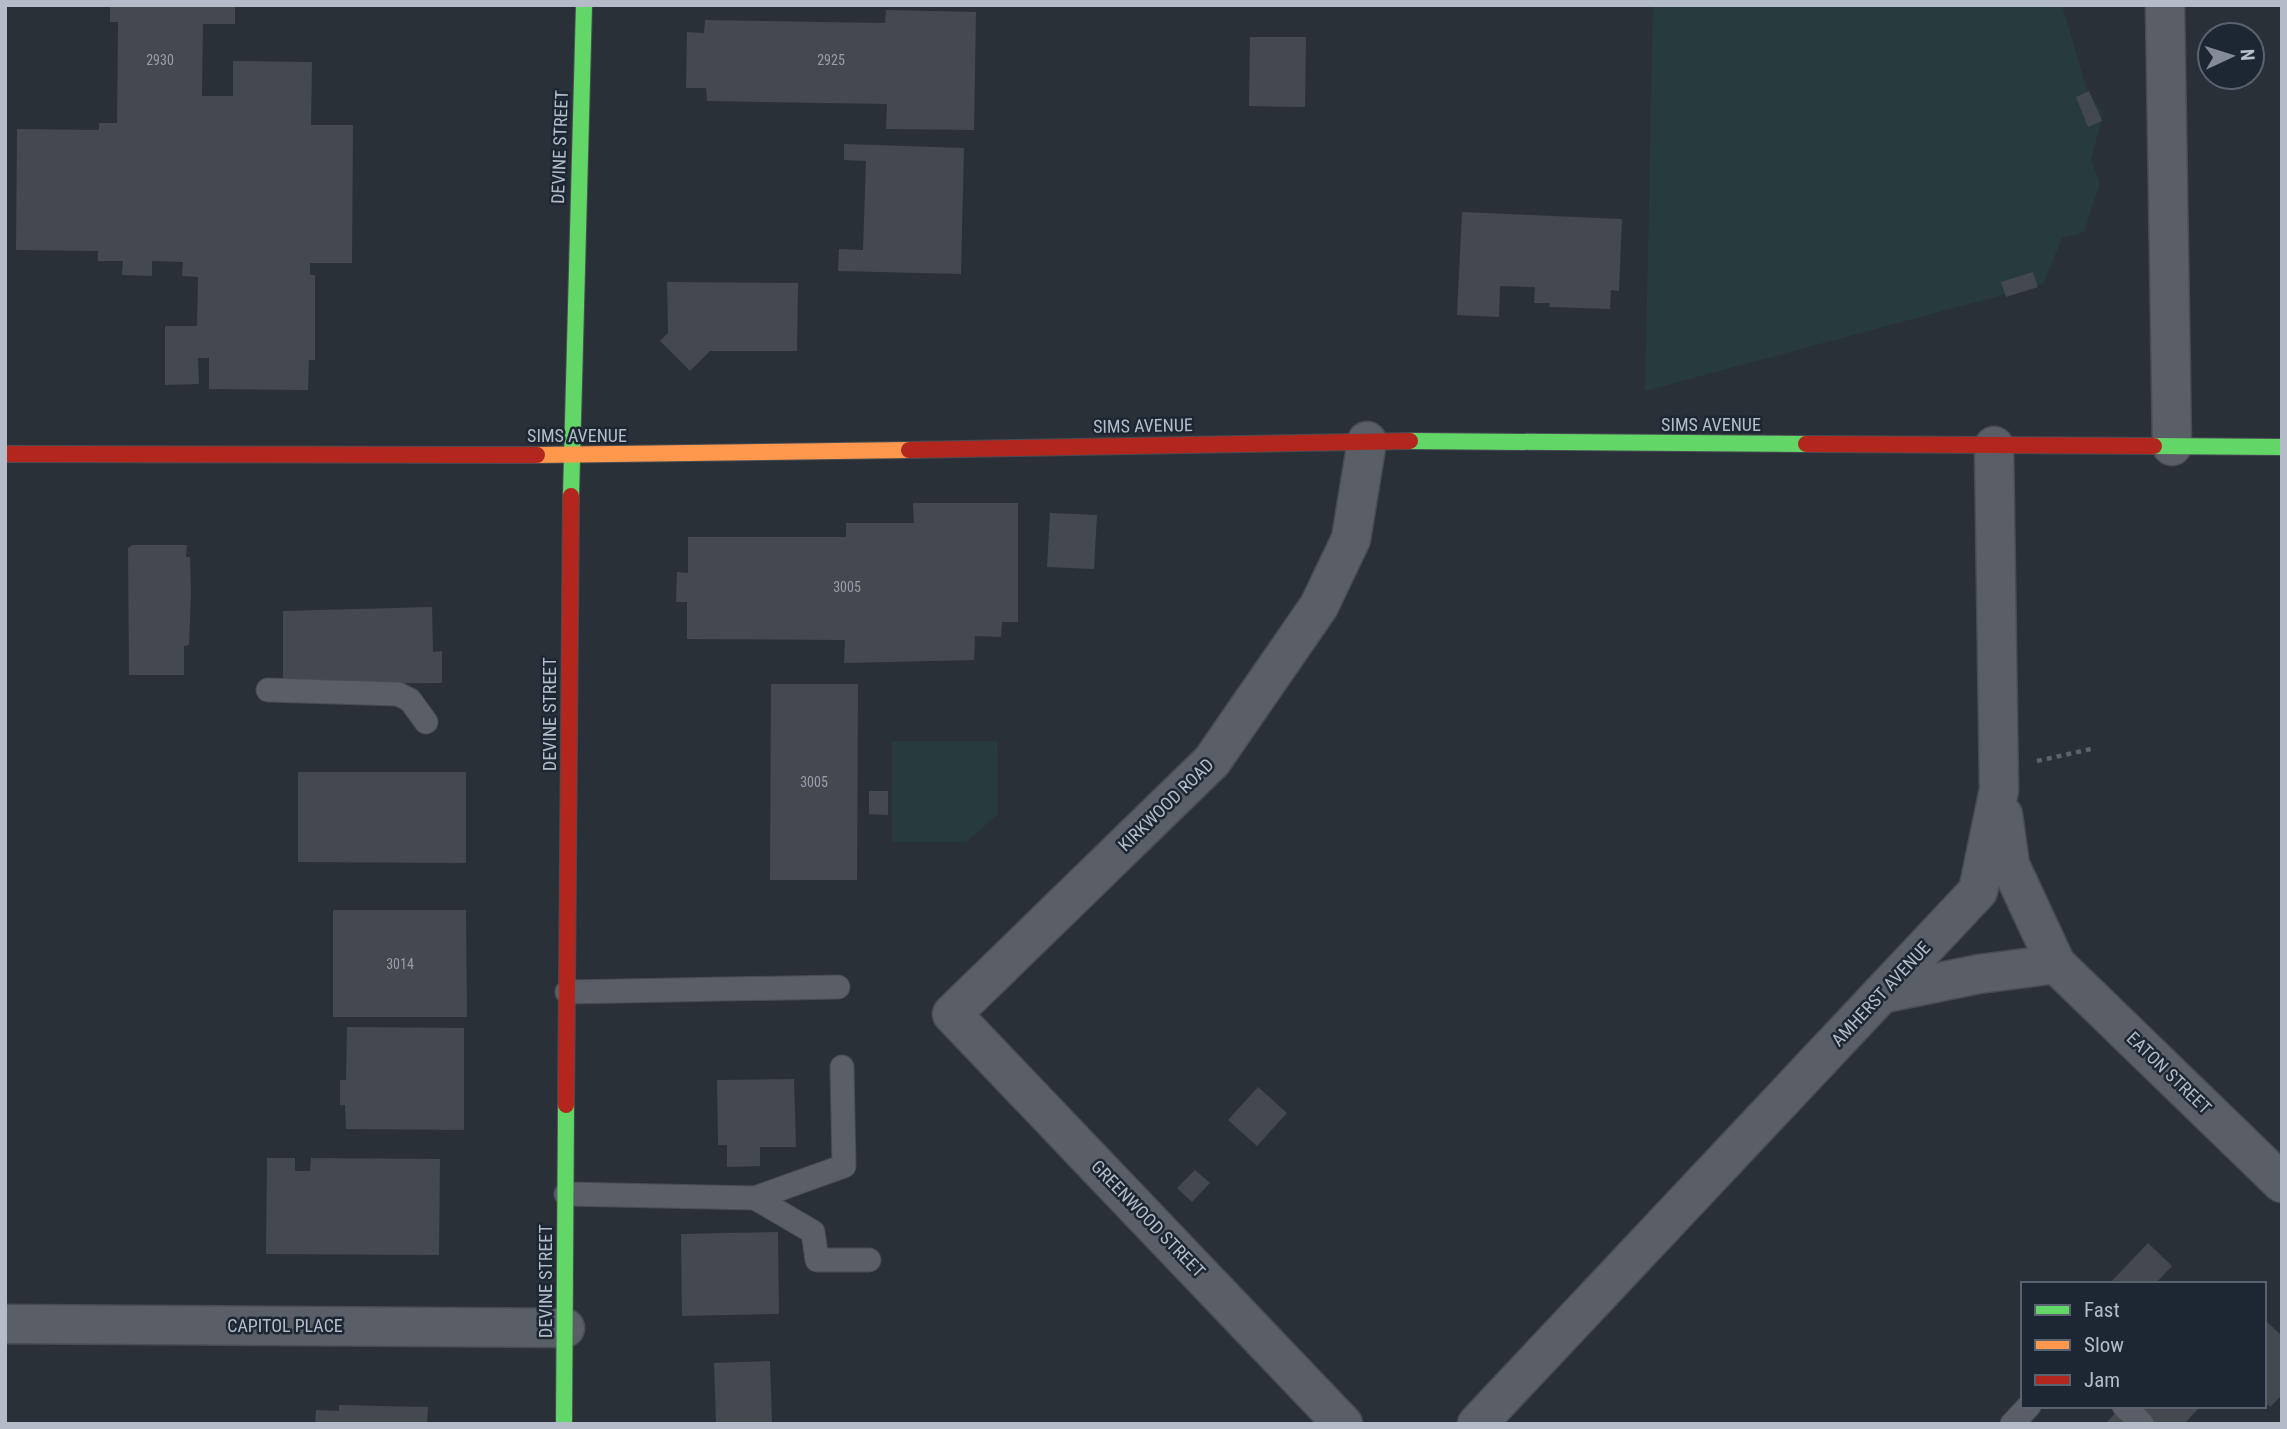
<svg xmlns="http://www.w3.org/2000/svg" width="2287" height="1429" viewBox="0 0 2287 1429" font-family="'Roboto Condensed',sans-serif">
<style>
.green{fill:#273a3e}
.building{fill:#444950}
.lines{fill:none;stroke-linecap:round;stroke-linejoin:round}
.lane-casing{stroke:#484c53;stroke-width:25}
.street-casing{stroke:#484c53;stroke-width:41}
.fast-casing{stroke:#484c53;stroke-width:18}
.slow-casing{stroke:#484c53;stroke-width:18}
.jam-casing{stroke:#484c53;stroke-width:18}
.path{stroke:#5d636a;stroke-width:4.5;stroke-dasharray:5 5;stroke-linecap:butt}
.lane{stroke:#5a5e66;stroke-width:23}
.street{stroke:#5a5e66;stroke-width:38}
.fast{stroke:#63d668;stroke-width:16}
.slow{stroke:#ff974d;stroke-width:16}
.jam{stroke:#b3261e;stroke-width:16}
.labels{text-anchor:middle;stroke-width:5;stroke-linejoin:round;paint-order:stroke}
.number-label{font-size:14px;fill:#989fab}
.street-label{font-size:18px;fill:#b4bcc9;stroke:#1d2633}
</style>
<rect width="100%" height="100%" fill="#2a3038"/>
<g class="green">
<path d="M1653 5H2062L2087 90 2103 114 2091 160 2100 183 2084 232 2062 238 2043 284 1645 391Z"/>
<path d="M892 741H997L998 814 966 842H892Z"/>
</g>
<g class="building">
<path d="M110 5H235V24H203L202 96H233V61L312 62 311 125H353L352 263H310V275H315V360H309L308 390 209 389V358H198L199 384 165 385V326H197L198 277 182 276 183 262 152 261V276L122 275 123 261H98V251L16 250 17 129 99 130V123H117L118 22H110Z"/>
<path d="M886 10 976 12 974 130 886 129 887 104 707 101 706 88H686L687 32 704 33 705 20 885 23Z"/>
<path d="M1250 37H1306L1305 107 1249 106Z"/>
<path d="M2089 91 2102 121 2088 127 2076 97Z"/>
<path d="M844 144 964 148 961 274 838 271 839 249 863 250 866 161 844 160Z"/>
<path d="M1462 212 1622 219 1619 291 1611 290 1610 309 1549 307 1550 303H1534L1535 287 1500 286 1499 317 1457 315Z"/>
<path d="M2033 272 2038 287 2006 297 2001 282Z"/>
<path d="M667 282 798 283 797 351H710L690 371 660 341 668 333Z"/>
<path d="M913 503H1018V622H1002L1001 637 975 636 974 660 844 663 845 640 687 639V602H676L677 572 688 573V537H846V523H914Z"/>
<path d="M1050 513 1097 515 1094 569 1047 567Z"/>
<path d="M132 545H187L186 557H190L191 593 189 645 184 646V675H129L128 548Z"/>
<path d="M432 607 433 652 442 651V683L283 684V611Z"/>
<path d="M771 684H858L857 880H770Z"/>
<path d="M298 772H466V863L298 862Z"/>
<path d="M869 791H888V815L869 814Z"/>
<path d="M333 910H466L467 1017H333Z"/>
<path d="M347 1027 464 1028V1130L346 1129 345 1105H340V1080H346Z"/>
<path d="M794 1079 796 1147H760V1166L727 1167V1145H718L717 1080Z"/>
<path d="M1258 1087 1287 1113 1257 1146 1228 1120Z"/>
<path d="M267 1158H295V1171H310L311 1158 440 1159 439 1255 266 1254Z"/>
<path d="M1195 1170 1210 1183 1192 1202 1177 1188Z"/>
<path d="M778 1232 779 1314 682 1316 681 1234Z"/>
<path d="M2148 1243 2172 1266 2155 1284H2109Z"/>
<path d="M2264 1319 2282 1336V1395L2270 1407 2264 1401Z"/>
<path d="M770 1361 772 1424H716L714 1363Z"/>
<path d="M339 1405 428 1407 427 1424H315L316 1410 339 1411Z"/>
<path d="M2122 1406H2197L2199 1408 2184 1424H2105Z"/>
</g>
<g class="lines">
<defs>
<g id="lane">
<path d="M268 690 398 694 410 700 426 722"/>
<path d="M567 992 838 987"/>
<path d="M566 1194 755 1198 844 1166 842 1067"/>
<path d="M755 1198 813 1232 817 1260H869"/>
<path d="M2124 1406 2142 1424"/>
<path d="M2012 1424 2029 1406"/>
</g>
<g id="street">
<path d="M2165 5 2172 446"/>
<path d="M2003 815 2010 865 2056 964 2282 1183"/>
<path d="M1881 994 1979 974 2056 964"/>
<path d="M5 1324 565 1328"/>
<path d="M1343 1424 952 1014 1212 761 1319 606 1351 539 1367 441"/>
<path d="M1477 1424 1978 891 1999 790 1994 446"/>
</g>
<g id="fast">
<path d="M1410 441 1806 444"/>
<path d="M2154 446 2282 447"/>
<path d="M571 496 584 5"/>
<path d="M564 1424 566 1105"/>
</g>
<path id="slow" d="M537 455 909 450"/>
<g id="jam">
<path d="M1806 444 2154 446"/>
<path d="M909 450 1410 441"/>
<path d="M5 454 537 455"/>
<path d="M566 1105 571 496"/>
</g>
</defs>
<use href="#lane" class="lane-casing"/>
<use href="#street" class="street-casing"/>
<use href="#fast" class="fast-casing"/>
<use href="#slow" class="slow-casing"/>
<use href="#jam" class="jam-casing"/>
<path class="path" d="M2037 761 2091 749"/>
<use href="#lane" class="lane"/>
<use href="#street" class="street"/>
<use href="#fast" class="fast"/>
<use href="#slow" class="slow"/>
<use href="#jam" class="jam"/>
</g>
<g class="labels">
<g class="number-label">
<text x="160" y="65">2930</text>
<text x="831" y="65">2925</text>
<text x="847" y="592">3005</text>
<text x="814" y="787">3005</text>
<text x="400" y="969">3014</text>
</g>
<g class="street-label">
<text transform="translate(560 147) rotate(-88)" y="6">DEVINE STREET</text>
<text x="1711" y="431">SIMS AVENUE</text>
<text transform="translate(1143 426) rotate(-1)" y="6">SIMS AVENUE</text>
<text x="577" y="442">SIMS AVENUE</text>
<text transform="translate(550 714) rotate(-90)" y="6">DEVINE STREET</text>
<text transform="translate(1166 805) rotate(-44)" y="6">KIRKWOOD ROAD</text>
<text transform="translate(1881 994) rotate(-47)" y="6">AMHERST AVENUE</text>
<text transform="translate(2169 1073) rotate(44)" y="6">EATON STREET</text>
<text transform="translate(1148 1219) rotate(46)" y="6">GREENWOOD STREET</text>
<text transform="translate(546 1281) rotate(-90)" y="6">DEVINE STREET</text>
<text x="285" y="1332">CAPITOL PLACE</text>
</g>
</g>
<rect width="2287" height="1429" fill="none" stroke="#b4bcc9" stroke-width="14"/>
<rect x="2021" y="1282" width="245" height="126" fill="#1d2633" stroke="#59626f" stroke-width="2"/>
<rect x="2035" y="1305" width="35" height="10" fill="#63d668" stroke="#59626f" stroke-width="2"/>
<text x="2084" y="1317" font-size="21" fill="#b4bcc9">Fast</text>
<rect x="2035" y="1340" width="35" height="10" fill="#ff974d" stroke="#59626f" stroke-width="2"/>
<text x="2084" y="1352" font-size="21" fill="#b4bcc9">Slow</text>
<rect x="2035" y="1375" width="35" height="10" fill="#b3261e" stroke="#59626f" stroke-width="2"/>
<text x="2084" y="1387" font-size="21" fill="#b4bcc9">Jam</text>
<g transform="translate(2231 56) rotate(86)"><circle r="33" fill="#1d2633" stroke="#59626f" stroke-width="2"/>
<path d="M0-5L12 26L0 18L-12 26Z" fill="#848b96"/>
<text y="-10" font-size="19" font-weight="bold" text-anchor="middle" fill="#b4bcc9">N</text>
</g>
</svg>
